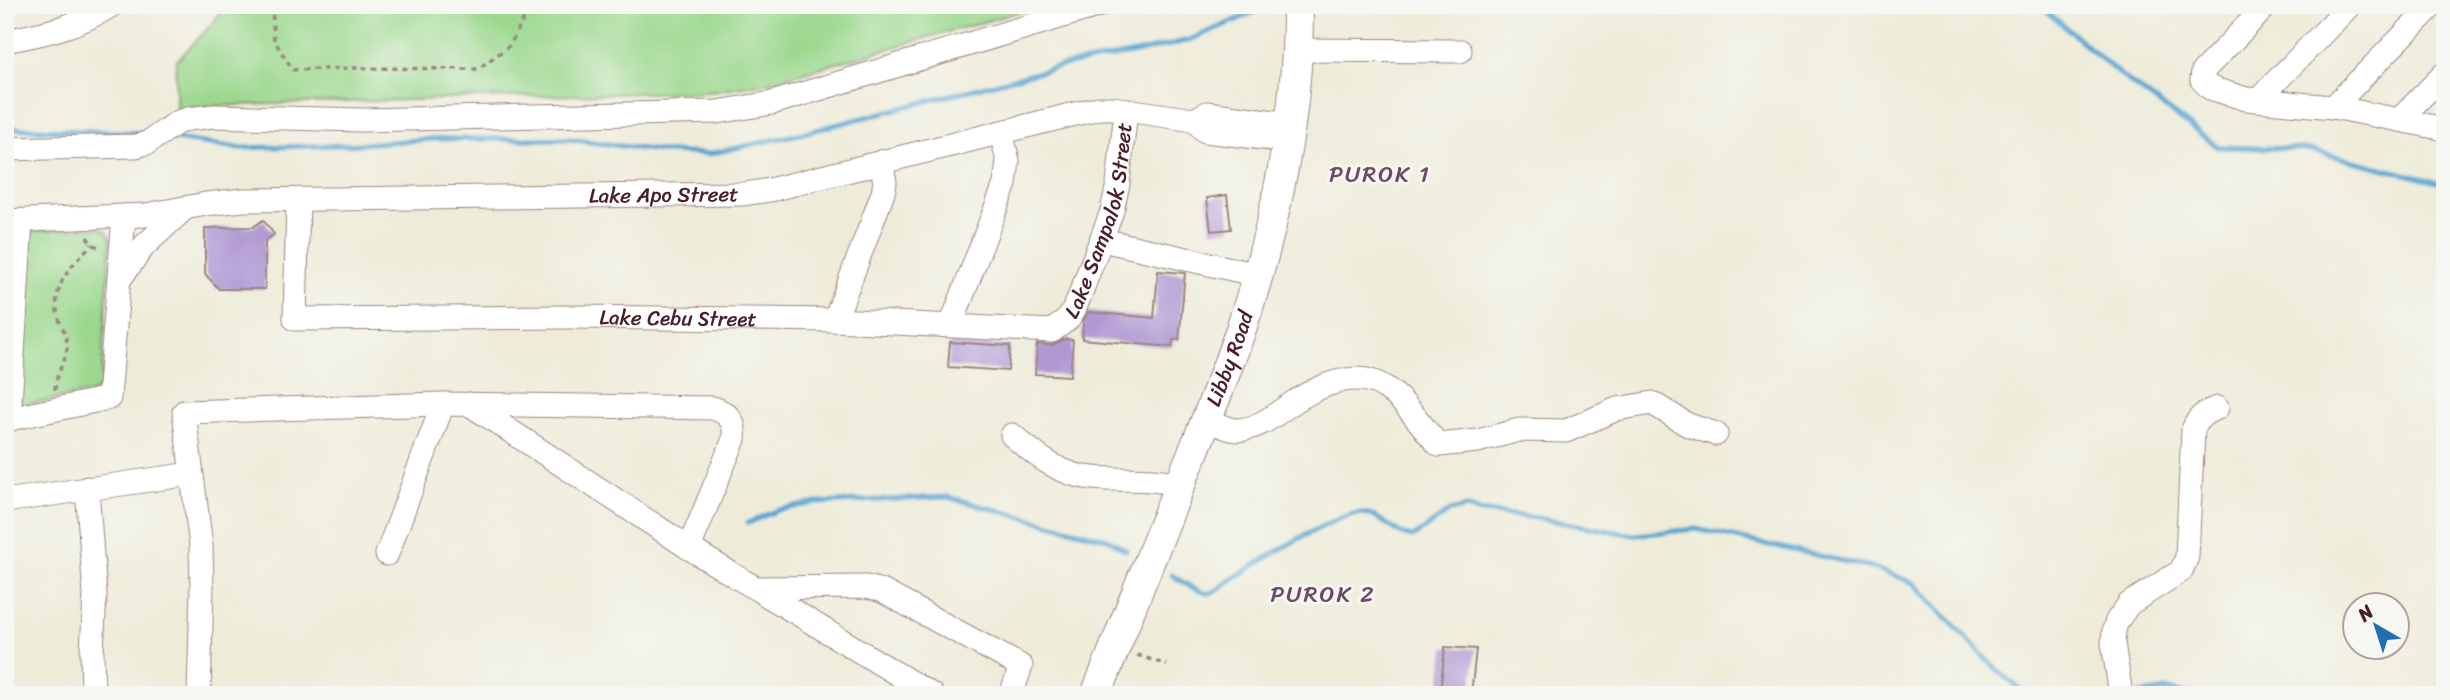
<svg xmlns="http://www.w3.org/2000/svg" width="2450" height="700" font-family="Sriracha,sans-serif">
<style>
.green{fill:#9bd88d;stroke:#727c5c;stroke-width:2}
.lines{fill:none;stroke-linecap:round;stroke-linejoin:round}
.stream{stroke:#57a4d0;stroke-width:5}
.building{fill:#b098d3}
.minor-casing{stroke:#9c8682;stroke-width:25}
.major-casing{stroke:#9c8682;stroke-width:32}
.path{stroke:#9c8682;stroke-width:3.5;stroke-dasharray:5 5;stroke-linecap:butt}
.minor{stroke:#fff;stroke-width:23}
.major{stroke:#fff;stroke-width:30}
.labels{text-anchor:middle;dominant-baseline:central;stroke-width:6;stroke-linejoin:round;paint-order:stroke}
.street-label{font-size:21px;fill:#4a1f2b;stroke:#f6f6f2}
.neighbourhood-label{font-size:23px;letter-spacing:2px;fill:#6e4966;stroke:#f6f6f2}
</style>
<rect width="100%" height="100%" fill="#f6f6f2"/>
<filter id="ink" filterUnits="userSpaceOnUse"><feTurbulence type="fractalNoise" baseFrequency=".0143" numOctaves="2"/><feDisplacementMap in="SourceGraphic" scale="14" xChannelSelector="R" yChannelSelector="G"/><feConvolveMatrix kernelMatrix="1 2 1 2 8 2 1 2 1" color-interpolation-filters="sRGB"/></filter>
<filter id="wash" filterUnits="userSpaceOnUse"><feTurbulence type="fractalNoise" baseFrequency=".00686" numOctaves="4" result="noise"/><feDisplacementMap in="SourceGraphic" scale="28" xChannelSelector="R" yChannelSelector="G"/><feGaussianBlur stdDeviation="1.57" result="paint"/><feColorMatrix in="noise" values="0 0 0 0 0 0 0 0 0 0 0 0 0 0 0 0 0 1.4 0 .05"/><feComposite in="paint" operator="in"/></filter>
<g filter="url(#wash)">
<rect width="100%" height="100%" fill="#eeecd9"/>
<g class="green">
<polygon points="224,5 1044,5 769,82 710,91 176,107 176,62 214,22"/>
<polygon points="99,227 108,232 111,239 101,385 95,392 23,405 20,401 29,235 33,231"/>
</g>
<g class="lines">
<g class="stream">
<polyline points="2040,5 2119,74 2218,147 2306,149 2445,184"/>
<polyline points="5,128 147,133"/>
<polyline points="168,138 238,148 345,145 432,139 569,139 667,152 709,154 808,132 1063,66 1136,53 1189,40 1267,7"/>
<polyline points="748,523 778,510 816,503 947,497 1108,539 1126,550"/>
<path d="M1172,575C1179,580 1202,595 1210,593C1219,591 1228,580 1237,576C1263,560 1333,515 1360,513C1379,512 1394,535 1413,537L1450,511L1467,507L1476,511L1537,518L1634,535L1696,529L1874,568L1914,583L1986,659L2007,679L2029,695"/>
<polyline points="2135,695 2167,690 2192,695"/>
<polyline points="2432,695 2445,686"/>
</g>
</g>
<g id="blocks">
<g class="building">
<polygon points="1227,195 1231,229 1211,231 1207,198"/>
<polygon points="263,220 274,234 265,241 265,289 219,289 205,274 205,228 253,227"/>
<polygon points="1158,271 1185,273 1179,340 1173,340 1172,347 1082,339 1083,321 1088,312 1154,318"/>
<polygon points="1065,339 1073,340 1070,376 1035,374 1037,344 1052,345"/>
<polygon points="950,342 1010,346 1008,371 948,367"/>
<polygon points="1445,647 1476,649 1471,695 1440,693"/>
</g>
</g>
</g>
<g filter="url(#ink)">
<use href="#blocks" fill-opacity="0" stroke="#9c8682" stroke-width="2"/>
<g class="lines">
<g class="minor-casing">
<g id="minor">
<polyline points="2267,5 2203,71 2202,80 2210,88 2246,99 2333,107 2445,129"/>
<path d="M5,41C43,34 79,26 112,5"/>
<polyline points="1297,50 1460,51"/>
<polyline points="2258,100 2350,5"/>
<polyline points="2333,107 2433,5"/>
<polyline points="2400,119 2445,73"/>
<polyline points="1194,120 1205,131 1288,141"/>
<polyline points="5,149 136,146 147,143 178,122 188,119 213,116 361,120 717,112 772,103 1100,5"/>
<path id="s1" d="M298,200L295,319L570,317L835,320L1052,331L1068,319L1075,308L1112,211L1118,184L1126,110"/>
<path id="s2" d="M5,221L146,215L206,204L243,200L744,194L770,190L1099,108H1113L1194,120L1207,113L1290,124"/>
<polyline points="1102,240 1258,275"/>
<polyline points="119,280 144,246 185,208"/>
<polyline points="835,320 883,193 885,182 881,162"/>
<polyline points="951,325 1005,184 1008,161 1001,132"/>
<polyline points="469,404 689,548 932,695"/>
<path d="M1207,419C1215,422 1227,430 1237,430C1260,429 1275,414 1294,402C1319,386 1356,369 1384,387C1407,401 1420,426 1439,445L1478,441L1519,430L1566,431L1617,409L1652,403L1688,425L1716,434"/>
<polyline points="5,420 109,398 124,216"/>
<polyline points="9,420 21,221"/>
<path d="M1012,435C1035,455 1061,476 1093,478C1123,481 1150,476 1180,485"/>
<polyline points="87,488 95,595 92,651 93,695"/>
<polyline points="5,501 191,474"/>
<polyline points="387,554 443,404"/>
<polyline points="757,588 867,587 882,591 1021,666 1011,695"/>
<path d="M199,695L202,587L201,546L184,412L443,404L713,408C729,413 736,422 734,439L689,548"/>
<path d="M2121,695L2113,643L2114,630L2117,621L2129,604L2181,571L2187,557L2193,430C2198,417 2204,413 2217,408"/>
</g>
</g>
<g class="major-casing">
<g id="major">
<path id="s3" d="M1096,695C1125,622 1154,550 1183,477C1203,428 1224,379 1241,329C1276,224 1299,116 1298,5"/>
</g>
</g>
<g class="path">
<polyline points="272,5 274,40 293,70 351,68 478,69 510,45 531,5"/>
<polyline points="87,237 92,244 102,249"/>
<path d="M55,390C55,375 65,363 67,348C68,336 61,326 58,316C51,285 72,265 92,244"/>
<polyline points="1137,655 1167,665"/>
</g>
<use href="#minor" class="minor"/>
<use href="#major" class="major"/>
</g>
</g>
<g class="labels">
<g class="street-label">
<text stroke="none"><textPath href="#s2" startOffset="660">Lake Apo Street</textPath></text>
<text stroke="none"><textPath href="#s1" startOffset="1001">Lake Sampalok Street</textPath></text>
<text stroke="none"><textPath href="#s1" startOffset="502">Lake Cebu Street</textPath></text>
<text stroke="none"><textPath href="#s3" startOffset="362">Libby Road</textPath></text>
</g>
<g class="neighbourhood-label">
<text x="1380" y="174">PUROK 1</text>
<text x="1323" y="594">PUROK 2</text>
</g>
</g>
<rect width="2450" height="700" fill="none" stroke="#f6f6f2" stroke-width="28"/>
<g transform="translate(2376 626) rotate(321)"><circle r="33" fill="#f6f6f2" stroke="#b1a0a2" stroke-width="2"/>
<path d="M0-5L12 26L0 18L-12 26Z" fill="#1f6fb2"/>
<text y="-10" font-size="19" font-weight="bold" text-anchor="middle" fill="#4a1f2b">N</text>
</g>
</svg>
